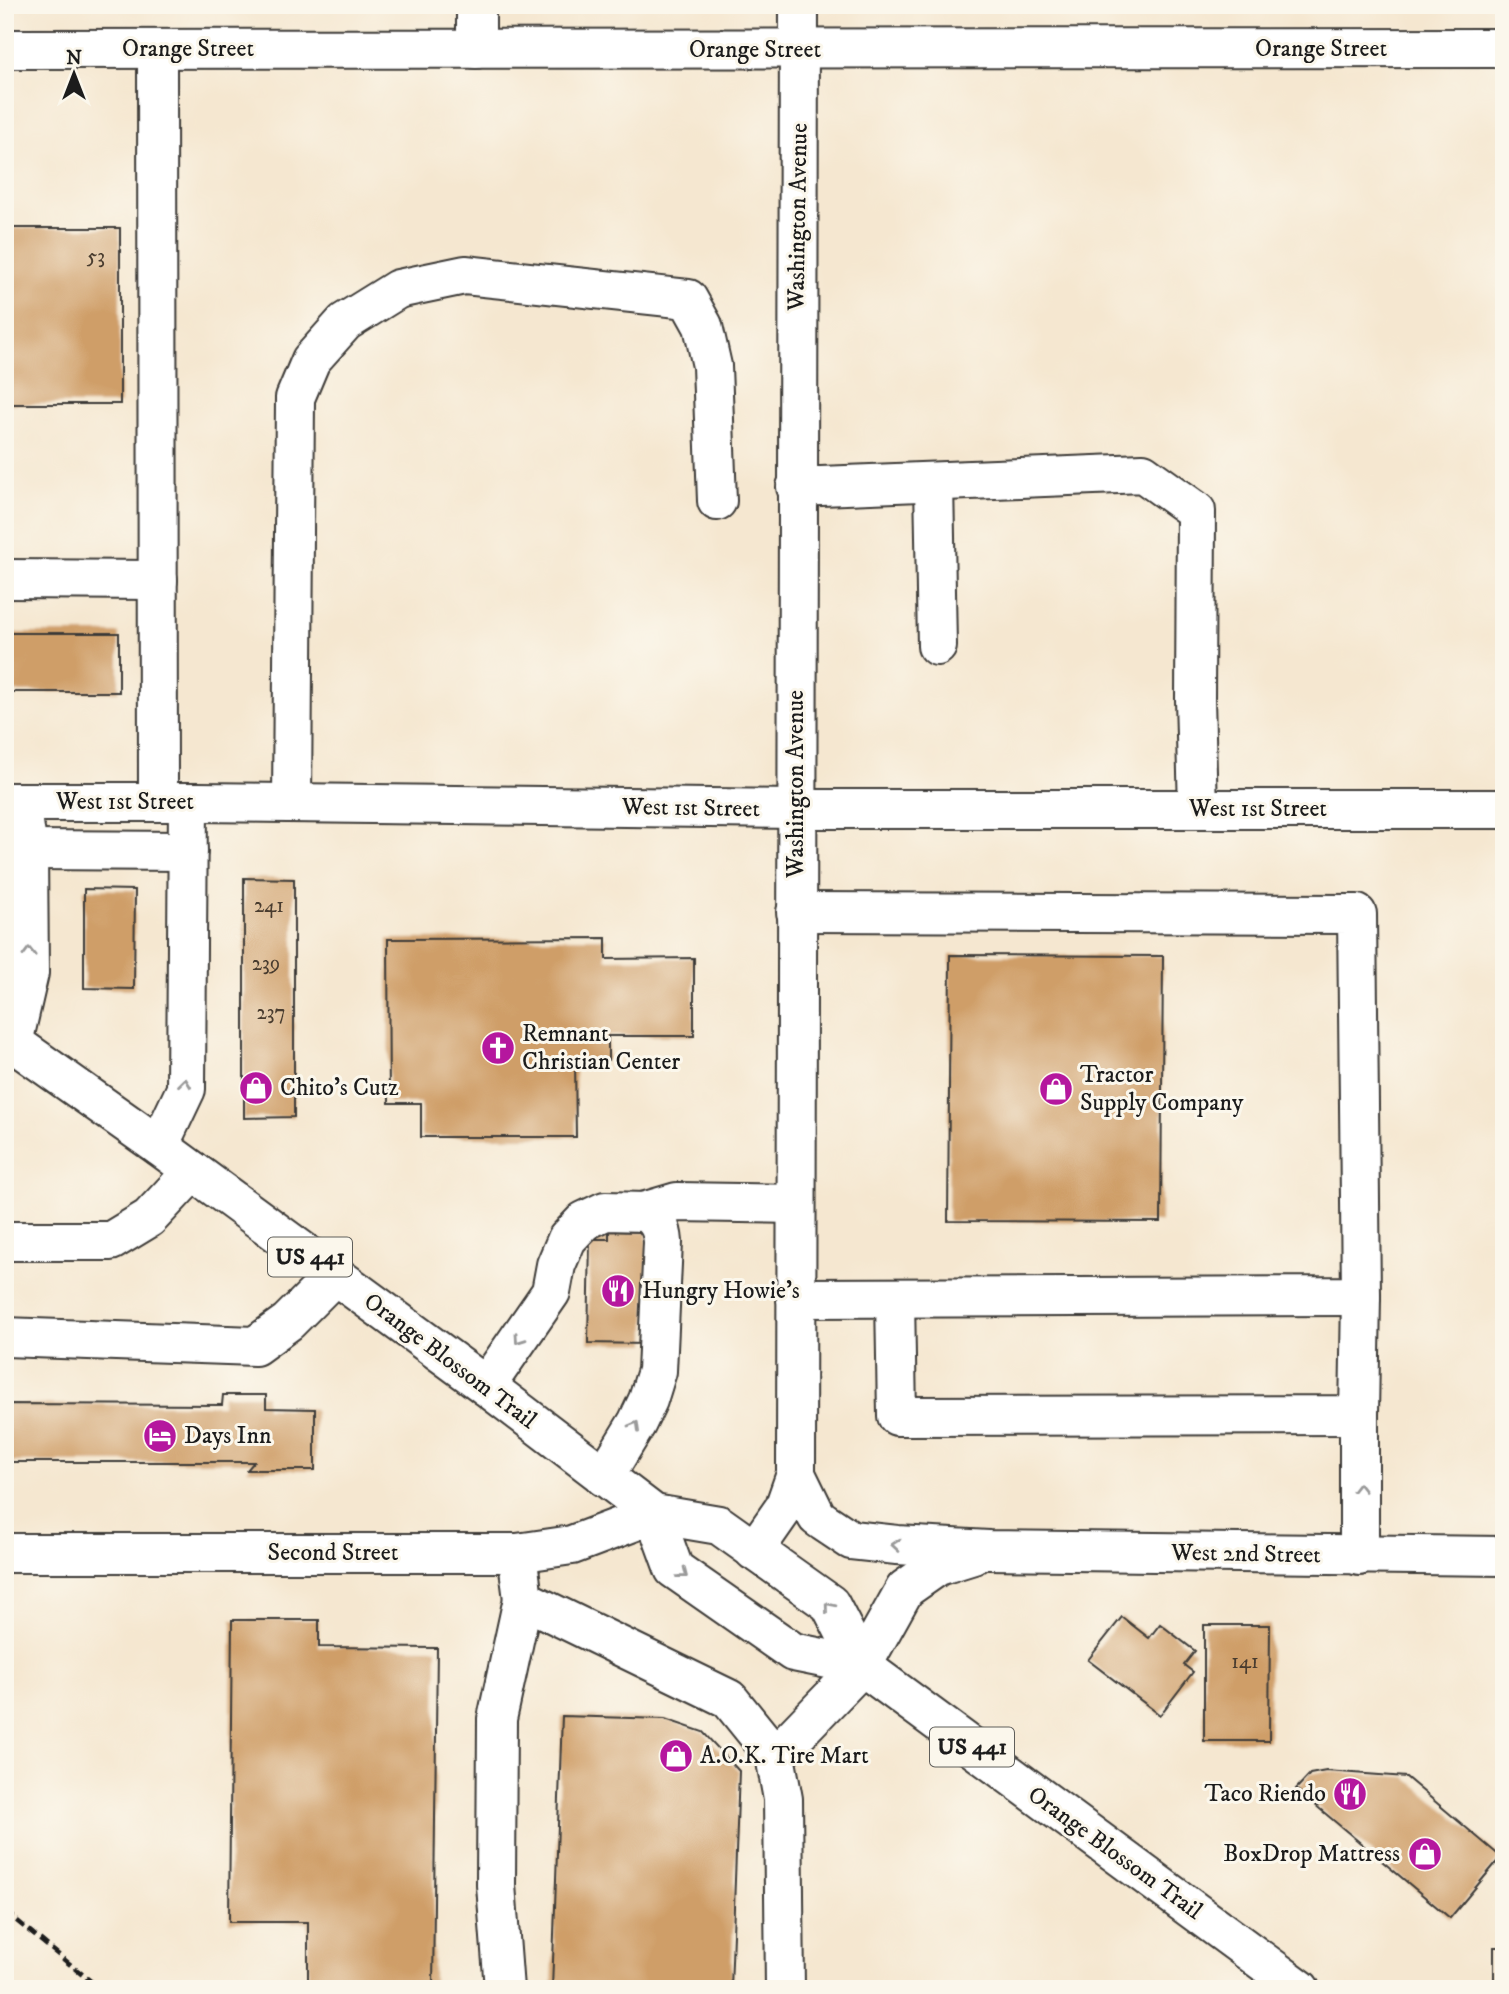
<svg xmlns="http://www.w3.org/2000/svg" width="1509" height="1994" font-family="'IM FELL DW Pica',serif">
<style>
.building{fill:#cf9e67}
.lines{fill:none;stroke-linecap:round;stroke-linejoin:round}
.minor-casing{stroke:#3d3a37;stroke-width:42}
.major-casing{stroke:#3d3a37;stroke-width:42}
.minor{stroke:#fff;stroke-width:38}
.major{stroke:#fff;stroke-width:38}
.rail{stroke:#1c1c1c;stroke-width:5;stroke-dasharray:10 5;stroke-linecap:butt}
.oneway{stroke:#999}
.labels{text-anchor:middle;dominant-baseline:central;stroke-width:6;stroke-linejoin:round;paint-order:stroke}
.number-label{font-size:21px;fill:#493c2f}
.shield{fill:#fbf7ec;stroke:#5f5e5a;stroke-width:2}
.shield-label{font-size:23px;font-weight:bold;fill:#1c1c1c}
.street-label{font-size:24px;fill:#1c1c1c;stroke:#fbf7ec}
.poi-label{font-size:24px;fill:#1c1c1c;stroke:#fbf7ec;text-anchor:start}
</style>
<rect width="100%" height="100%" fill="#fbf7ec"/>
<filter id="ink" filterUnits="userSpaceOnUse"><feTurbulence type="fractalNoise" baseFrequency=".0143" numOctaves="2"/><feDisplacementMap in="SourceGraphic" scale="14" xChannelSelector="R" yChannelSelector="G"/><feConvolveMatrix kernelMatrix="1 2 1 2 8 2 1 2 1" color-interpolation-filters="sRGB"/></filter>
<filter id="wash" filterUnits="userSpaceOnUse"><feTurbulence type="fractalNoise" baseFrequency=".00686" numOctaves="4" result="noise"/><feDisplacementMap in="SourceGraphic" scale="28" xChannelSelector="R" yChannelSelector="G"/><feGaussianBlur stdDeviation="1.57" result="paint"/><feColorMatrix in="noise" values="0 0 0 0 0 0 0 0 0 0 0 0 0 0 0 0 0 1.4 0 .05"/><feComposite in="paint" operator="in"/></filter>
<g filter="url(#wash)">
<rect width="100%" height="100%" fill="#f5e7d0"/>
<g id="blocks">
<g class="building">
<rect x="5" y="228" width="115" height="176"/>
<rect x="5" y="633" width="114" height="59"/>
<polygon points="244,878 294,879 294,1117 244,1118"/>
<polygon points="84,889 135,890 134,989 84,988"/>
<polygon points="606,938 606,959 694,958 694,1036 608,1036 608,1060 575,1060 576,1137 421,1137 421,1103 389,1103 388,939"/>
<polygon points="950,955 1163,956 1161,1222 948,1221"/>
<polygon points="609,1231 647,1232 646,1344 588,1343 590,1239 609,1239"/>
<polygon points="223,1395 266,1395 266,1408 315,1409 315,1470 247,1470 254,1462 5,1462 5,1404 222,1405"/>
<polygon points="1122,1617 1149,1638 1160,1624 1195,1651 1184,1665 1193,1672 1160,1715 1088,1660"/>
<polygon points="232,1620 319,1620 319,1647 437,1648 433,1989 308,1989 308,1922 229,1922"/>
<polygon points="1204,1625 1270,1625 1269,1741 1204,1741"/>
<polygon points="562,1716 665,1719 703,1732 739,1771 731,1989 552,1989"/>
<polygon points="1326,1771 1406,1777 1501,1857 1450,1918 1296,1789 1310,1774"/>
<rect x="1494" y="1947" width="10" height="42"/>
</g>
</g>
</g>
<g filter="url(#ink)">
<use href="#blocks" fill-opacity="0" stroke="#3d3a37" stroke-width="2"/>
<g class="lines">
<g class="minor-casing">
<g id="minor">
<polyline points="5,49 1504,48"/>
<polyline points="157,49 158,802"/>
<polyline points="476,49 476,5"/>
<polyline points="934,482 937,646"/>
<polyline points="796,487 1143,473 1196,511 1195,699 1198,809"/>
<polyline points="5,579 158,580"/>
<polyline points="5,802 198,802 796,809 1504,809"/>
<polyline points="292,803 295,398 311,360 345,322 398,289 465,275 688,299 703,326 712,366 717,501"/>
<polyline points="28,850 188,851"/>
<polyline points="796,912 1357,914 1361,1296 796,1298"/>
<polyline points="13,1043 29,973 28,850 21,802"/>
<polyline points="159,1146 186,1089 188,802"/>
<polyline points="643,1212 677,1202 796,1204"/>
<polyline points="5,1241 111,1241 149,1218 193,1171"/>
<polyline points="895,1298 897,1416 1359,1415 1361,1296"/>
<polyline points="5,1337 255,1346 288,1322 335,1275"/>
<path d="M486,1386L551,1292L556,1265L567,1239L584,1221L605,1211L647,1212C658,1221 662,1228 663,1242L657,1371L648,1400L637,1423L604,1477"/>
<polyline points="1359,1415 1359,1556"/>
<polyline points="796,1474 817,1517 824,1522 851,1540 897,1545 989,1550 1504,1556"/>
<polyline points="754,1551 784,1508 796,1474 799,5"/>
<polyline points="5,1553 517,1553 572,1545 654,1514"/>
<polyline points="517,1553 523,1599 729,1699 775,1756 783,1799 785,1989"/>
<polyline points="775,1756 862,1666 905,1589 938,1566 973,1555"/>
<polyline points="504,1989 496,1885 497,1719 523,1599"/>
</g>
</g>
<g class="major-casing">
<g id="major">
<polyline points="5,1037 159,1146 486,1386 654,1514 719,1525 830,1604 862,1666"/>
<polyline points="654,1514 674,1569 793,1652 862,1666 1300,1989"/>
</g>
</g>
<use href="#minor" class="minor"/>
<use href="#major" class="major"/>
<polyline class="rail" points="5,1911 100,1989"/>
</g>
<defs><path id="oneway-chevron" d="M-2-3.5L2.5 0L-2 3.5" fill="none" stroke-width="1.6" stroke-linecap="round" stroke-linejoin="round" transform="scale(1.75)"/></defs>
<g class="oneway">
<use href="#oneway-chevron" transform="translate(29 952) rotate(-91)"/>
<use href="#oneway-chevron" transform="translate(185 1083) rotate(-83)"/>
<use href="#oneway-chevron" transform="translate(519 1339) rotate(125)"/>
<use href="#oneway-chevron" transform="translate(635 1426) rotate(-60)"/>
<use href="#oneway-chevron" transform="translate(1359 1488) rotate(-90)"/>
<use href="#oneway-chevron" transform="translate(896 1545) rotate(-175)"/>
<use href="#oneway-chevron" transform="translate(683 1574) rotate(38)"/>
<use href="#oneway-chevron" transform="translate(829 1607) rotate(-130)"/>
</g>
</g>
<defs>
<g id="church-disc" transform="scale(1.75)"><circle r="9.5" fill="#b5179e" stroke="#fbf7ec"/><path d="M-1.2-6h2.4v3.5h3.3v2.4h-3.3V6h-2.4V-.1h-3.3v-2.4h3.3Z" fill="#fff"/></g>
<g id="shop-disc" transform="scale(1.75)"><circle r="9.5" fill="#b5179e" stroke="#fbf7ec"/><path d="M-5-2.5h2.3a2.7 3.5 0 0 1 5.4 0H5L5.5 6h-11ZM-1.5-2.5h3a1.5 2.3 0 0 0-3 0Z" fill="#fff"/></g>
<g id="restaurant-disc" transform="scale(1.75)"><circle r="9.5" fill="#b5179e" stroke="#fbf7ec"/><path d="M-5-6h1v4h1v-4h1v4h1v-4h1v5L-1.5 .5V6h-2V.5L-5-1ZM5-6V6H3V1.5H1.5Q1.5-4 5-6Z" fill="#fff"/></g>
<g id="hotel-disc" transform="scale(1.75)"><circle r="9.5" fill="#b5179e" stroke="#fbf7ec"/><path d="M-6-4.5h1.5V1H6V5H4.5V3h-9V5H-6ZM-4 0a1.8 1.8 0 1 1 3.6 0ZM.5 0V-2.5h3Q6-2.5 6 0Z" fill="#fff"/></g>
</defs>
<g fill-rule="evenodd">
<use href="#church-disc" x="498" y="1048"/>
<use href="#shop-disc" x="256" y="1088"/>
<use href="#shop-disc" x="1056" y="1089"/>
<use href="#restaurant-disc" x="618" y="1291"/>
<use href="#hotel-disc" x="160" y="1436"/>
<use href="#shop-disc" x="676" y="1756"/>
<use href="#restaurant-disc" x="1350" y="1794"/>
<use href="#shop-disc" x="1425" y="1854"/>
</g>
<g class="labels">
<g class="number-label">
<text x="96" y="257">53</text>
<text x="269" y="906">241</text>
<text x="266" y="964">239</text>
<text x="271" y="1013">237</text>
<text x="1245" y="1662">141</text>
</g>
<g class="shield">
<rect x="268" y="1237.5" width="84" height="39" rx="5"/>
<rect x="930" y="1727.5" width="84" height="39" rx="5"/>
</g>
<g class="shield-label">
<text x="310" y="1257">US 441</text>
<text x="972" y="1747">US 441</text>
</g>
<g class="street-label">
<text x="188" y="49">Orange Street</text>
<text x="1321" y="49">Orange Street</text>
<text x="755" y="50">Orange Street</text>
<text transform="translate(798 217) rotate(-89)">Washington Avenue</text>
<text transform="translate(796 784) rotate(-90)">Washington Avenue</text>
<text x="125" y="802">West 1st Street</text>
<text transform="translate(691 808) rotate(1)">West 1st Street</text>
<text x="1258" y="809">West 1st Street</text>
<text transform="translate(450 1361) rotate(37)">Orange Blossom Trail</text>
<text x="333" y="1553">Second Street</text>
<text transform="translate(1246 1554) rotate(1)">West 2nd Street</text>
<text transform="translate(1115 1853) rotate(36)">Orange Blossom Trail</text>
</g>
<g class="poi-label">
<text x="522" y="1034">Remnant<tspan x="522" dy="28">Christian Center</tspan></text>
<text x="1080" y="1075">Tractor<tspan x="1080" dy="28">Supply Company</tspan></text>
<text x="280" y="1088">Chito's Cutz</text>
<text x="642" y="1291">Hungry Howie's</text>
<text x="184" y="1436">Days Inn</text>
<text x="700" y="1756">A.O.K. Tire Mart</text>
<text x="1326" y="1794" text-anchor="end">Taco Riendo</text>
<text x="1400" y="1854" text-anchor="end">BoxDrop Mattress</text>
</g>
</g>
<rect width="1509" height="1994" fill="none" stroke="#fbf7ec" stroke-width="28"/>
<g transform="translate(74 74)" stroke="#fbf7ec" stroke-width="5" paint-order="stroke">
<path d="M0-5L12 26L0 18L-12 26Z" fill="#1c1c1c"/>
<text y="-10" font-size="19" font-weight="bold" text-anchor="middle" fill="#1c1c1c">N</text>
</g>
</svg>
